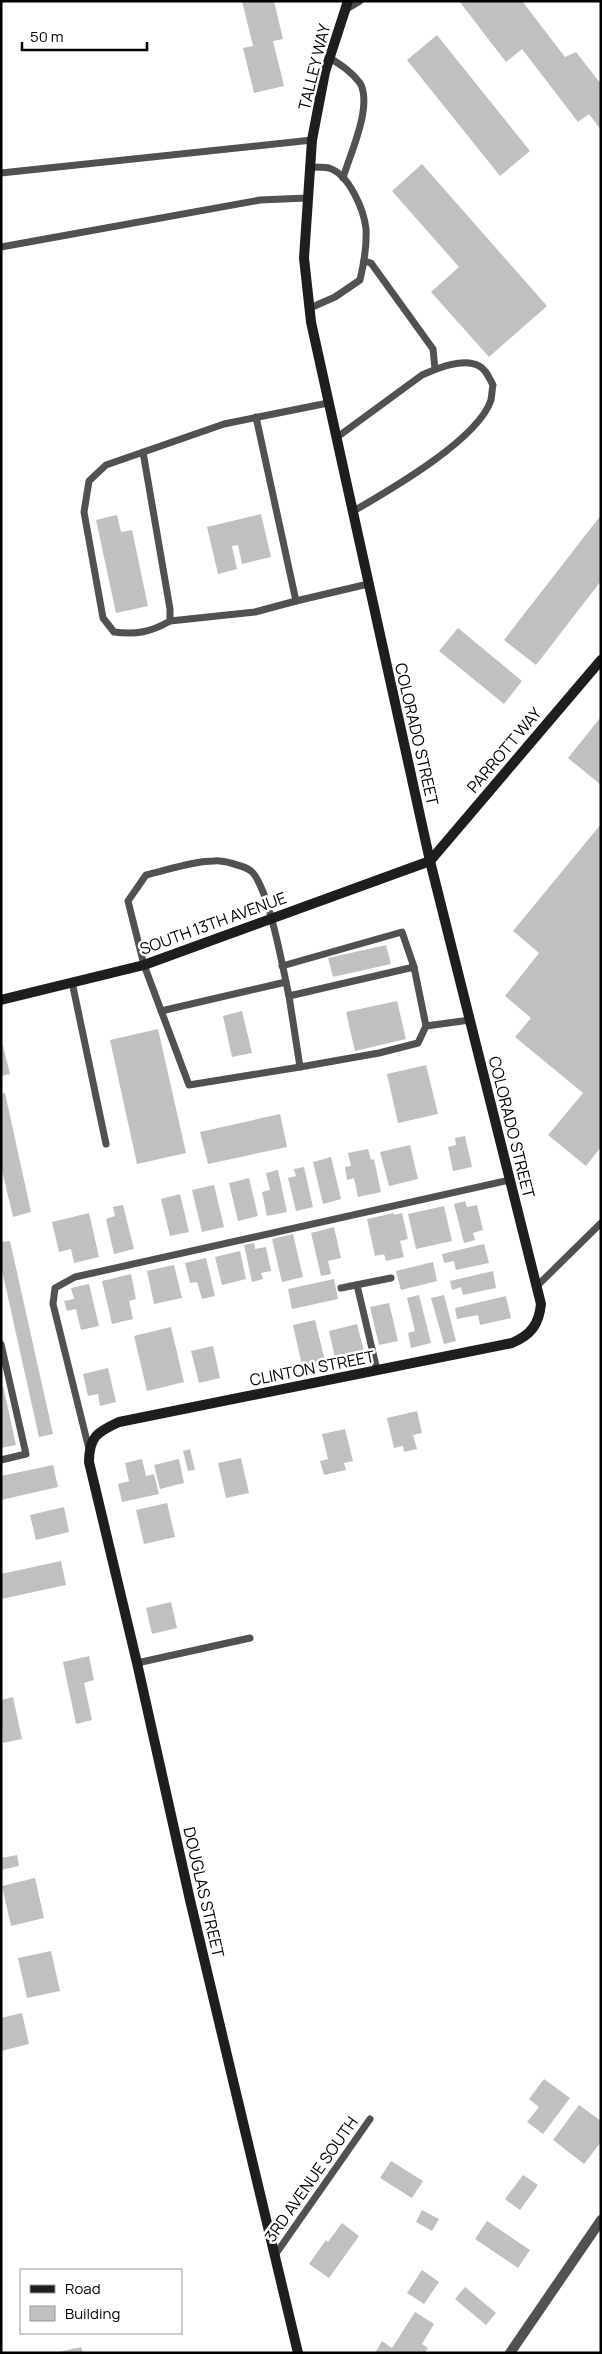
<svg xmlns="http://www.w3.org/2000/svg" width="602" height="2354" font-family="Manrope,sans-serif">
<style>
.building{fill:#c0c0c0}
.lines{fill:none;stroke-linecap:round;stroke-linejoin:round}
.lane{stroke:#515151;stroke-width:7}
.street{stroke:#515151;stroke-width:10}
.secondary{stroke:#1e1e1e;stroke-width:10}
.labels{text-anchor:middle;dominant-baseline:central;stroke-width:5;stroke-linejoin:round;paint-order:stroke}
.street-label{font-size:16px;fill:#000;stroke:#fff}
</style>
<rect width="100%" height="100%" fill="#fff"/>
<g class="building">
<polygon points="242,1 274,1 283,39 273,41 284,86 254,93 243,48 253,46"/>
<polygon points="459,1 522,1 565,57 576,52 601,84 601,130 589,114 578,122 522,49 506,62"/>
<polygon points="437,35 530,151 500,176 407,60"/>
<polygon points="422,164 547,306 489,357 431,292 459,267 392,191"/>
<polygon points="261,514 271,557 242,564 238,545 232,546 237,569 218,574 207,527"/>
<polygon points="117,515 121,532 132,530 148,606 116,613 96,520"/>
<polygon points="601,515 601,581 536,665 504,640"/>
<polygon points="458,628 522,681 504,704 439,651"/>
<polygon points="601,717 601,785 568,758"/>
<polygon points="601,824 601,1147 586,1166 548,1135 583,1093 515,1037 531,1018 505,996 539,953 513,931"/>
<polygon points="386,945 391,964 333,977 328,958"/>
<polygon points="397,1001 406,1039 355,1051 346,1012"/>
<polygon points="242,1011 252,1053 232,1057 223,1016"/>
<polygon points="158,1029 186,1153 137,1164 110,1040"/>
<polygon points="3,1046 10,1074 1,1076 1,1047"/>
<polygon points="426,1065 438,1114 398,1123 387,1074"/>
<polygon points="5,1093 31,1212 13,1217 1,1166 1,1094"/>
<polygon points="280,1114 287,1147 208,1164 200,1132"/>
<polygon points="465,1136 472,1167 453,1171 448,1147 456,1145 455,1138"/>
<polygon points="410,1145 418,1179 389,1186 380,1152"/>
<polygon points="368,1149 371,1160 374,1159 381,1192 358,1197 354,1178 347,1180 345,1167 351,1166 348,1153"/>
<polygon points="331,1157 341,1199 323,1204 313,1162"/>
<polygon points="304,1167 313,1207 296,1211 288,1178 296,1176 294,1169"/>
<polygon points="278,1170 287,1212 267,1216 262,1192 270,1190 266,1173"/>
<polygon points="249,1178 258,1216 238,1221 229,1183"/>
<polygon points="214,1185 224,1227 202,1232 192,1190"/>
<polygon points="180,1194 189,1232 170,1236 161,1199"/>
<polygon points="465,1201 467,1207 477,1205 483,1230 473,1233 475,1240 464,1243 454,1204"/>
<polygon points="123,1205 134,1249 114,1254 106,1219 115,1216 113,1207"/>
<polygon points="444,1206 452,1241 416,1249 408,1214"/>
<polygon points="89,1213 99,1257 74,1263 71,1249 59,1252 52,1222"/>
<polygon points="394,1213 394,1215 402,1213 408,1239 400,1241 404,1257 386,1261 384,1254 375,1256 367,1219"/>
<polygon points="334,1227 341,1258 328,1261 331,1274 321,1276 311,1233"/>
<polygon points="293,1234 303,1277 282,1282 272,1239"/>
<polygon points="10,1241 53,1434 39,1437 1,1266 1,1242"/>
<polygon points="254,1243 255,1249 266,1247 271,1271 261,1273 263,1279 252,1282 244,1245"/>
<polygon points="484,1244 489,1263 456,1270 454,1261 444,1263 442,1254"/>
<polygon points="240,1251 246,1279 222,1285 215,1257"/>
<polygon points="206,1258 215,1296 202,1299 197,1282 190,1283 185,1263"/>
<polygon points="433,1262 437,1281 401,1290 396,1271"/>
<polygon points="174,1265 182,1298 154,1304 147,1271"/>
<polygon points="493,1271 496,1288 463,1295 461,1287 452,1290 450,1281"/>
<polygon points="131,1274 136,1299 129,1301 133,1319 112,1324 102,1281"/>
<polygon points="334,1279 338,1299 292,1309 288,1289"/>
<polygon points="89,1284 99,1326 81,1330 76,1309 67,1311 64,1301 74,1299 71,1288"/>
<polygon points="419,1295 431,1343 411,1348 408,1333 415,1331 407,1298"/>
<polygon points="444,1295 456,1341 444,1344 431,1298"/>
<polygon points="506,1296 511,1318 480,1325 478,1315 457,1319 455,1308"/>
<polygon points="389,1303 398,1341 379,1345 370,1307"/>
<polygon points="315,1320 326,1365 303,1370 293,1325"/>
<polygon points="357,1324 365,1355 336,1362 329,1331"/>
<polygon points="171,1327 184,1382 147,1391 134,1336"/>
<polygon points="213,1346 220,1378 199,1383 191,1351"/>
<polygon points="108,1368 116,1402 100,1406 98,1394 88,1396 83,1374"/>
<polygon points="3,1386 16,1445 1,1448 1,1387"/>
<polygon points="417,1411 422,1433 413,1435 417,1449 404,1452 403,1446 394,1448 387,1418"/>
<polygon points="345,1429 353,1461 344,1463 346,1470 324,1475 320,1461 328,1459 322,1434"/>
<polygon points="190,1449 195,1470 188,1471 183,1451"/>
<polygon points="241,1458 249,1493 226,1498 218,1463"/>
<polygon points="142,1459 146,1476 154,1474 159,1494 122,1502 118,1484 129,1481 125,1463"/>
<polygon points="179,1459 184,1483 160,1489 154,1465"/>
<polygon points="53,1465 58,1487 1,1500 1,1476"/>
<polygon points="167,1503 175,1537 144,1544 136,1510"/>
<polygon points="64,1507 69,1532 36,1540 30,1515"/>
<polygon points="61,1561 66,1585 1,1599 1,1574"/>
<polygon points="171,1602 177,1628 152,1634 146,1608"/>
<polygon points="89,1656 94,1680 84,1683 92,1720 76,1724 63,1662"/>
<polygon points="13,1697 22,1739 3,1743 1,1700"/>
<polygon points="17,1855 19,1866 1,1870 1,1858"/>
<polygon points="35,1878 44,1918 11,1926 2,1886"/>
<polygon points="51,1951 60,1991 27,1998 18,1958"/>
<polygon points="22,2013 29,2044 1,2051 1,2018"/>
<polygon points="544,2079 570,2098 543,2134 527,2122 539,2107 529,2099"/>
<polygon points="579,2105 601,2121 601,2142 584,2164 553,2140"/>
<polygon points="391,2161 423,2181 412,2198 380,2178"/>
<polygon points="523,2175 538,2185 520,2210 505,2199"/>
<polygon points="422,2210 439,2219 432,2231 416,2222"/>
<polygon points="487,2221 530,2250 518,2268 475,2239"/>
<polygon points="342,2223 359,2236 329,2278 309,2264 326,2240 328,2242"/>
<polygon points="422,2270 439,2282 424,2304 407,2293"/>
<polygon points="465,2287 496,2313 486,2325 455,2299"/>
<polygon points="415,2312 434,2324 422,2344 428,2348 425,2353 375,2353 382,2341 392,2348"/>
<polygon points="81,2347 83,2353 59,2353 59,2352"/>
</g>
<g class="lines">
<g class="lane">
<polyline points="345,10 360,1"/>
<path d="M330,58C341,65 352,72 360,83C373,106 350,154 343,178"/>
<path d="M309,167C316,167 323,167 329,168C349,174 364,210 366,229C367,246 364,263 360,280L335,297L310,308"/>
<polyline points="1,173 312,140"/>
<polyline points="1,247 260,200 307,198"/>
<polyline points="364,261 371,263 433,349 435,369"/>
<polyline points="256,417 296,601 368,584"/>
<path d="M336,438L422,375C436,369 463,357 479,366C486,369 489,378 493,385C492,389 492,395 491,400C478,440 388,491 352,512"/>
<path d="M143,452L170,609V621C151,632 136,635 114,632L103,618L84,512L89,481L106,465L224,424L328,403"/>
<polyline points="170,621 255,612 296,601"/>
<polyline points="282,966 402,932 414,967"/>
<polyline points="72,982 106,1144"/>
<polyline points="289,996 300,1067 379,1053 418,1043 426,1026"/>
<polyline points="161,1011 286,982"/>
<path d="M300,1067L189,1085L144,965L128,901L146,875C168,870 192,861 214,861C222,860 245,866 251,871C269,887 283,970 289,996L414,967L426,1026L470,1020"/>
<polyline points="357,1285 377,1370"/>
<polyline points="537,1286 601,1223"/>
<polyline points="341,1288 391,1278"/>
<polyline points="1,1344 26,1454 1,1460"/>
<polyline points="89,1449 53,1304 55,1288 75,1277 510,1180"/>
<polyline points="137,1663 250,1638"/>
<polyline points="275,2255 370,2119"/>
</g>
<polyline class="street" points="510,2353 601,2220"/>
<g class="secondary">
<polyline points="1,1000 144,965 430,861 601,660"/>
<path d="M298,2353L190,1900L137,1663L89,1462C89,1437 97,1432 119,1422L512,1343C531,1335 539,1324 541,1304L430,861L311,322L304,258L312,140L325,72L348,1"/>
</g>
</g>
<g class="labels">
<g class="street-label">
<text transform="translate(314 67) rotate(-76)">TALLEY WAY</text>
<text transform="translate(417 734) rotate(77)">COLORADO STREET</text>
<text transform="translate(504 750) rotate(-50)">PARROTT WAY</text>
<text transform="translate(213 923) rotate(-20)">SOUTH 13TH AVENUE</text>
<text transform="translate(512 1127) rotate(76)">COLORADO STREET</text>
<text transform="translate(312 1368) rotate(-11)">CLINTON STREET</text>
<text transform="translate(204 1892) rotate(77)">DOUGLAS STREET</text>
<text transform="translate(311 2179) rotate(-55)">3RD AVENUE SOUTH</text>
</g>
</g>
<rect width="602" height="2354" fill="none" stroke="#000000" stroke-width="5"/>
<rect x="20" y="2269" width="162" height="65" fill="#ffffff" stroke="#999999"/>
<rect x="30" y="2285" width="25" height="8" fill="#1e1e1e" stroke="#999999"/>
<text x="65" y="2294" font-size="15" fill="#000000">Road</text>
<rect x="30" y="2306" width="25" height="15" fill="#c0c0c0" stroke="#999999"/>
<text x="65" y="2319" font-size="15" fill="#000000">Building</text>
<path d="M22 42v8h125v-8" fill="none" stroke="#000000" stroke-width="2.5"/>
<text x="30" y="42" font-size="15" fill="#000000" stroke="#ffffff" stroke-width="4" paint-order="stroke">50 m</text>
</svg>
